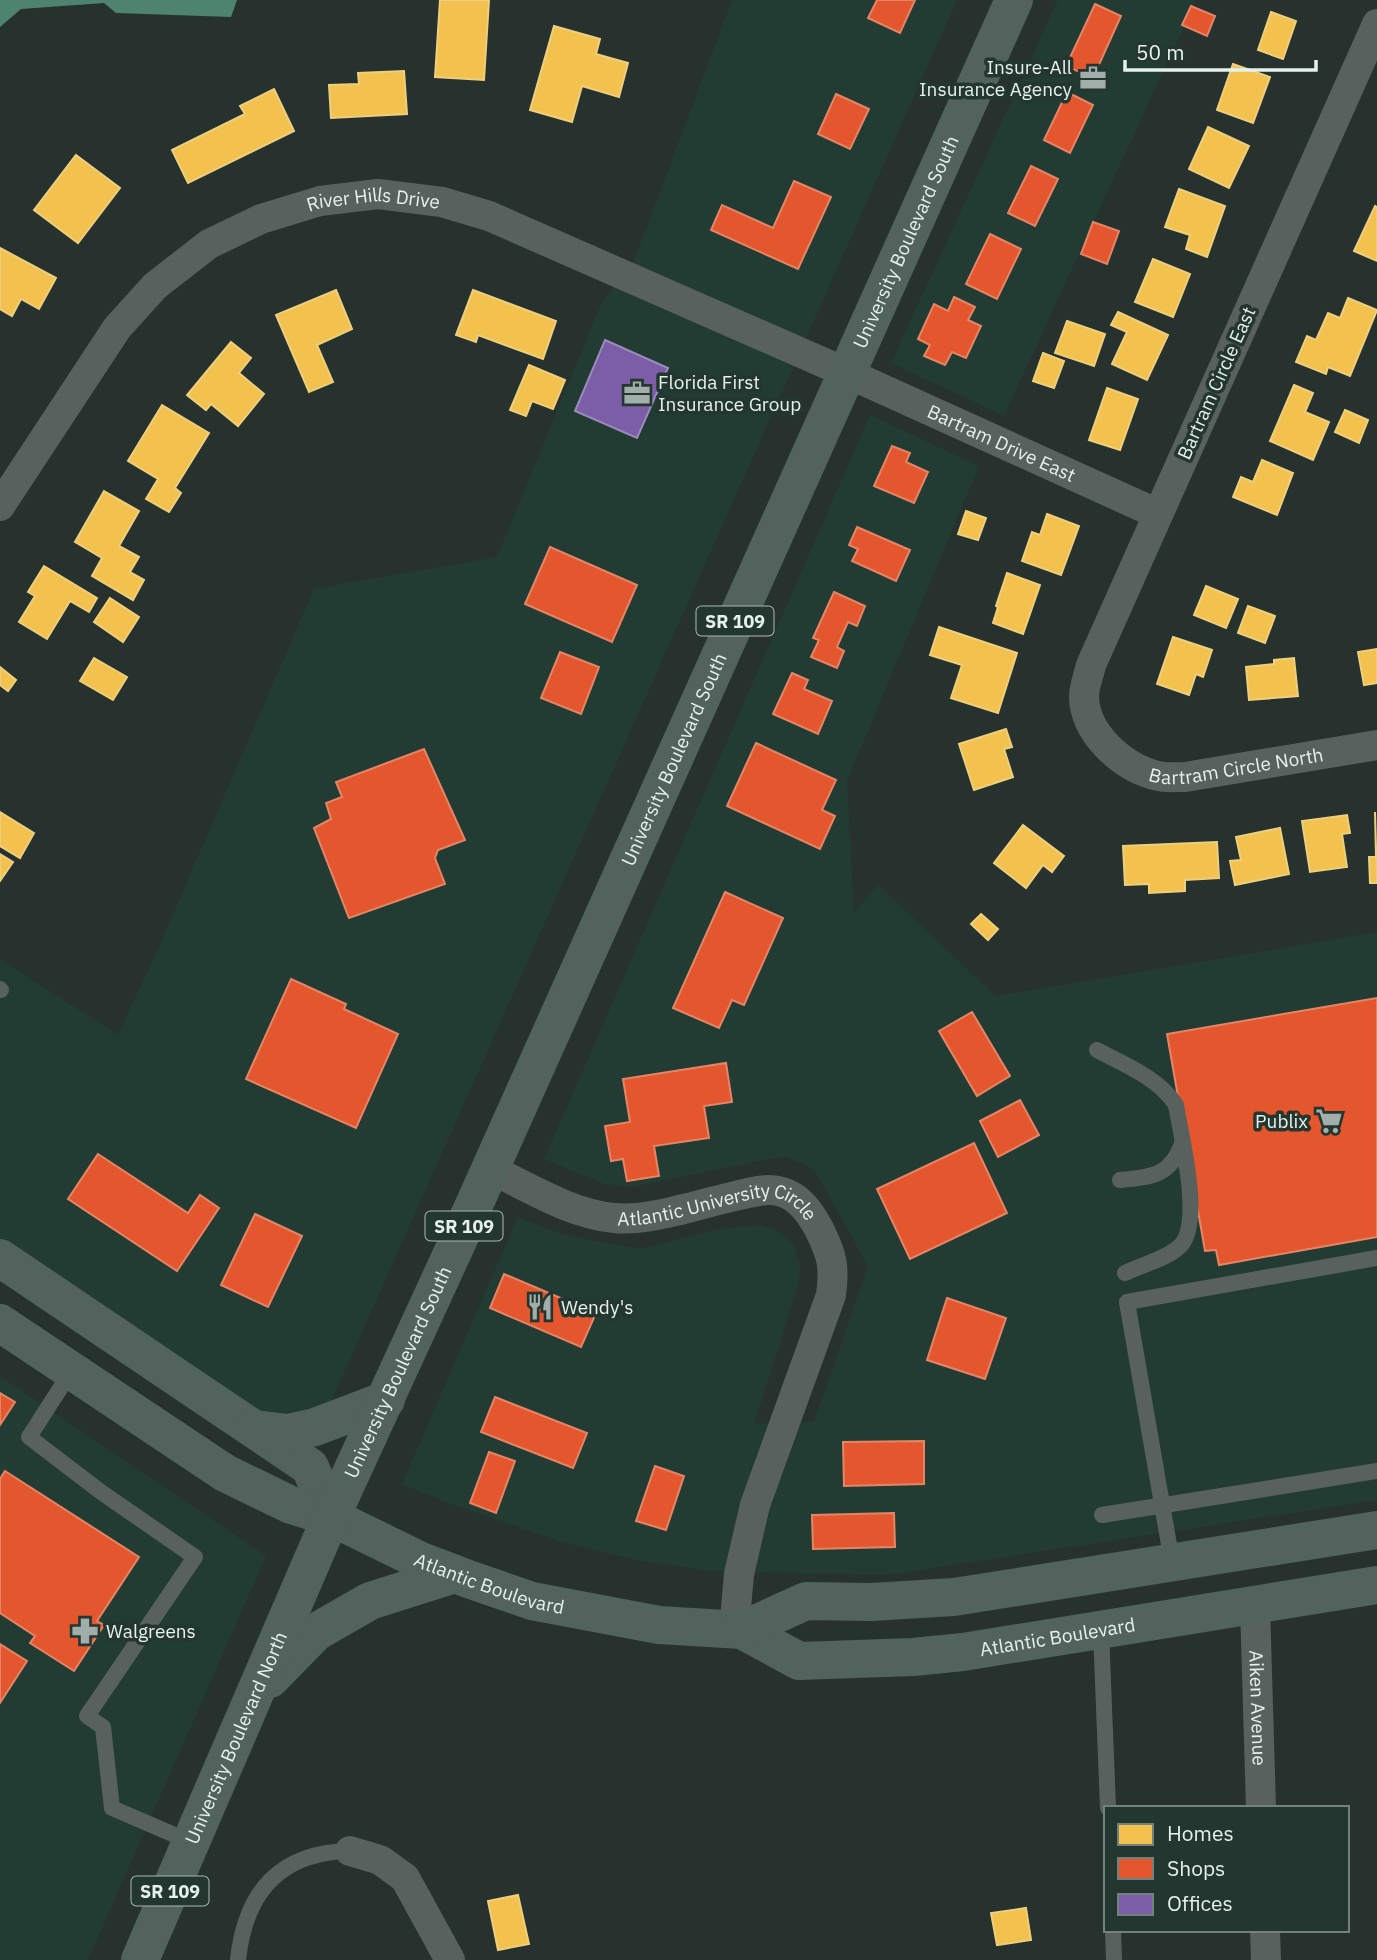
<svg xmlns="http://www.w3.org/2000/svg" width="1377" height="1960" font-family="'IBM Plex Sans',sans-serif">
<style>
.built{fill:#233c33}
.water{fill:#4e8370}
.homes{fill:#f2c14e;stroke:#eecf7d;stroke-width:2}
.shops{fill:#e4572e;stroke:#e48567;stroke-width:2}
.offices{fill:#7b5ea7;stroke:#9b8abc;stroke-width:2}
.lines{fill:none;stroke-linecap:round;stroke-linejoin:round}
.lane{stroke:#59615e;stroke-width:16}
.street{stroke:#59615e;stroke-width:30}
.primary{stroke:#52625d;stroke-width:38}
.labels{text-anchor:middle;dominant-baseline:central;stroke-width:7;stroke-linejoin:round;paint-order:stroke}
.shield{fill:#23362f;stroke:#abb9b3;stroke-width:2}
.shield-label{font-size:18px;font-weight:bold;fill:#e5f1ec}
.poi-label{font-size:19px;fill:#e5f1ec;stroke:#23362f;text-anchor:start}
.street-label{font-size:19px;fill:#e5f1ec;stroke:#23362f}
</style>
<rect width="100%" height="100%" fill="#27322e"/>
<g class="built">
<polygon points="732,0 957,0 313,1442 235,1399 0,1251 0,959 118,1035 157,951 314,589 497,557 601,304 635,258"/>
<polygon points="1058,0 1196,0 1004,416 891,363"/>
<polygon points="870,415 979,466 847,781 854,913 878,885 996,996 1377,932 1377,1500 887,1575 711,1571 636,1560 562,1542 446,1502 402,1484 518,1217 563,1235 641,1249 719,1229 762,1225 779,1232 794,1245 800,1263 799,1283 754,1424 814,1422 868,1266 814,1169 784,1156 631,1187 604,1184 544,1159"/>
<polygon points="0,1376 266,1556 88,1960 0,1960"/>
</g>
<polygon class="water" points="0,0 237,0 231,17 116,13 104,3 21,9 0,27"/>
<g class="homes">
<polygon points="440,0 489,0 484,80 435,77"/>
<polygon points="1271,12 1296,21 1283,59 1258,50"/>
<polygon points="554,26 600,39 596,54 628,63 619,97 582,86 572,122 530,110"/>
<polygon points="1233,64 1270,77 1253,123 1217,110"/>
<polygon points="404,71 407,114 331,118 329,85 359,84 358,73"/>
<polygon points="274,89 294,131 188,183 172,150 245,114 240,106"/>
<polygon points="1208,127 1249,146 1229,188 1189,169"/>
<polygon points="76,155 120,188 78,243 34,210"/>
<polygon points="1179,189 1225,206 1207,257 1186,249 1190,235 1165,227"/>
<polygon points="1375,206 1377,207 1377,261 1354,251"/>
<polygon points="0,248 56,278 39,309 21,299 12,316 0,309"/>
<polygon points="1153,259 1190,274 1173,317 1135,302"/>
<polygon points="336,290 352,329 317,345 333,382 309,392 276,315"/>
<polygon points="473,290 556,321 543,359 478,335 476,342 456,335"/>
<polygon points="1348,298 1377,310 1350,376 1328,367 1326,374 1296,362 1307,336 1316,340 1328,313 1340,318"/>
<polygon points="1118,312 1168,335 1147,380 1112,364 1127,332 1111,325"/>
<polygon points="1067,321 1105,334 1094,366 1055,353"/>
<polygon points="231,342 251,358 239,373 264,394 238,426 211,404 206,410 187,395"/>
<polygon points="1043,353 1064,361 1054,388 1033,381"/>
<polygon points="529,365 565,380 553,409 532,401 526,416 510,410"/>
<polygon points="1294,385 1313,393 1305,412 1329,422 1313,460 1270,441"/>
<polygon points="1107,388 1138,399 1120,450 1089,440"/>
<polygon points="162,405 209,433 175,488 181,493 169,512 146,499 158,479 128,461"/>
<polygon points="1345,410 1368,420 1359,443 1335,432"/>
<polygon points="1262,460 1293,473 1277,515 1233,497 1241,477 1253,482"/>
<polygon points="104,491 139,511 119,546 139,557 130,572 144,580 133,600 92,576 102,558 75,542"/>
<polygon points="966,511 986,518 978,540 958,534"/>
<polygon points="1047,514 1079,526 1061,575 1022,561 1032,532 1040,535"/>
<polygon points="44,566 97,598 89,612 70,601 47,639 19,622 35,596 28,592"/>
<polygon points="1007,573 1040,585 1023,634 993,623 998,607 996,606"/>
<polygon points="1206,586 1238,599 1226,628 1194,615"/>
<polygon points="110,598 139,617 123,642 94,622"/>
<polygon points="1248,606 1275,616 1265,643 1238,633"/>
<polygon points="939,627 1017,653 998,713 951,698 962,665 930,655"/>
<polygon points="1173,637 1212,650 1203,677 1196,674 1189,695 1157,684"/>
<polygon points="1377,649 1377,683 1364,685 1358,652"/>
<polygon points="94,658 127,677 113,700 80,681"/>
<polygon points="1294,658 1298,696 1249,700 1246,667 1274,664 1274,660"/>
<polygon points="0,667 16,680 8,691 0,685"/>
<polygon points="1006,729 1012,747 1004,749 1013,777 974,790 959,744"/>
<polygon points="0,812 34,833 20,858 0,846"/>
<polygon points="1375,812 1377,883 1370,883 1369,857 1376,857"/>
<polygon points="1347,815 1350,833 1342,834 1347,867 1310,872 1302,821"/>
<polygon points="1023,825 1064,856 1052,872 1043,865 1026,888 994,863"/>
<polygon points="1280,828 1289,874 1235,885 1230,861 1241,860 1236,837"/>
<polygon points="1217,842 1219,878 1185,880 1185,891 1149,893 1149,884 1125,885 1123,846"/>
<polygon points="0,854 13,862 0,881"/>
<polygon points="981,914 998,929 988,940 971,924"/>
<polygon points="518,1895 529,1944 498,1950 488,1901"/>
<polygon points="1026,1908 1031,1940 997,1945 991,1913"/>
</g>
<g class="shops">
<polygon points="877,0 915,0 900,33 868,18"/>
<polygon points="1095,4 1121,16 1093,78 1066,66"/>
<polygon points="1191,6 1215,16 1207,36 1182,25"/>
<polygon points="1067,92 1093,105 1070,153 1044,140"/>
<polygon points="836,94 869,109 850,149 818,134"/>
<polygon points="1031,166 1058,179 1035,226 1008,213"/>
<polygon points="794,181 831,197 798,269 711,230 722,205 773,228"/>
<polygon points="1093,222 1119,231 1107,264 1081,254"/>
<polygon points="990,234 1021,249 997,299 966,284"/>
<polygon points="954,297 975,307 968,320 981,326 966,358 952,352 945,365 924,356 930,345 918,339 934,304 948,311"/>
<polygon points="892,446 910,453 906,462 928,472 914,503 874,486"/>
<polygon points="857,527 910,550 896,581 852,561 858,549 849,545"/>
<polygon points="550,547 637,585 612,642 525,604"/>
<polygon points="834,592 865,606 857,626 848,622 837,647 844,651 837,668 811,657 819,640 813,638"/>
<polygon points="560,652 599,667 581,714 541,698"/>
<polygon points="792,673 808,680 804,689 832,701 818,734 773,714"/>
<polygon points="756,743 836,780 822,810 835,816 820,849 727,806"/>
<polygon points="424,749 465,840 438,850 435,858 445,884 349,918 314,828 331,819 326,803 342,797 336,782"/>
<polygon points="725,892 783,918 744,1005 732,1000 719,1028 673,1008"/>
<polygon points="291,979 346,1004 344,1009 398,1034 356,1128 246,1079"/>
<polygon points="1377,998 1377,1237 1219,1265 1216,1250 1205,1251 1167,1034"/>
<polygon points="972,1012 1010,1076 977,1096 939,1031"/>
<polygon points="726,1063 732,1102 704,1106 709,1138 654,1146 659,1176 627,1181 623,1159 611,1161 605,1126 630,1122 623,1079"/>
<polygon points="1020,1100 1039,1135 998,1157 980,1121"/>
<polygon points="974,1143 1007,1213 910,1259 877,1189"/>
<polygon points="98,1154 188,1213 200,1195 219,1208 177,1271 68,1199"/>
<polygon points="255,1214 302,1236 268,1307 221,1285"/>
<polygon points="504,1274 596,1313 581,1347 490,1308"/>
<polygon points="947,1298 1006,1318 985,1379 927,1360"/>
<polygon points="0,1393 15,1402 0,1425"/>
<polygon points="495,1397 587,1433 573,1468 481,1432"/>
<polygon points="924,1441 924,1484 844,1486 843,1442"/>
<polygon points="489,1452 515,1461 496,1513 470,1503"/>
<polygon points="655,1466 684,1476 666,1530 636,1521"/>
<polygon points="5,1471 139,1557 97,1621 104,1625 74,1671 30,1643 35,1636 0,1613 0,1479"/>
<polygon points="894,1513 895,1547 813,1549 812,1515"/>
<polygon points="0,1644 27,1661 0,1703"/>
</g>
<polygon class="offices" points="605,340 668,368 637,438 575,411"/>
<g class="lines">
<g class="lane">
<polyline points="0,989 1,990"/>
<path d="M1097,1050C1125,1065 1159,1078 1176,1105C1181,1136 1204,1226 1179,1247C1166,1259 1142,1265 1125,1273"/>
<path d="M1120,1180C1152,1177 1170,1176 1182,1144"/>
<polyline points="72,1370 29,1437 101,1492 195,1557 87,1716 103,1727 112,1808 191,1842"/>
<polyline points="1102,1515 1377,1471"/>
<polyline points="1172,1562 1127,1302 1377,1258"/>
<polyline points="1101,1631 1108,1808"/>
<polyline points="1113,1930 1114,1960"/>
<path d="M238,1960C245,1892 280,1852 350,1851"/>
</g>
<g class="street">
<path id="s1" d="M1377,24L1091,665C1089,675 1084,686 1084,697C1085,734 1123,768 1158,776C1166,778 1176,777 1185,777L1377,745"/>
<path id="s2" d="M0,506L117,328L155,286L209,244L261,219L320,201L378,194L442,202L489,216L847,373L1158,514"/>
<path id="s3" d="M490,1169C529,1187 570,1214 614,1218C648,1222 700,1204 735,1196C749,1193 767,1187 782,1192C800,1197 811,1214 819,1229C832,1255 835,1266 831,1295L755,1505L739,1574L734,1630"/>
<path id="s4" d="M1255,1606L1261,1808"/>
<polyline points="350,1851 380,1860 405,1878 450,1960"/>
<polyline points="1265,1930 1266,1960"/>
</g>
<g class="primary">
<polyline points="0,1258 310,1467 331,1517"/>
<path id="s5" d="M0,1323L225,1473L291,1505L331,1517L421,1561L471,1580L532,1601L590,1612L659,1625L742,1630L799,1661L913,1657L963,1652L1377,1585"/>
<polyline points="255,1429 288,1433 315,1427 386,1400"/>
<polyline points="742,1630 806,1601 871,1602 954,1597 1377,1530"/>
<polyline points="270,1679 316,1632 370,1601 455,1574"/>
<path id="s6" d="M140,1960L331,1517L461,1234L1014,0"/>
</g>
</g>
<defs>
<g id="office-bare" transform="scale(2.1)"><path d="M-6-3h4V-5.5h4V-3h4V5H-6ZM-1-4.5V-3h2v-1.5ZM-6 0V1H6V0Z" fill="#a2aeaa" stroke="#23362f" stroke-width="2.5" paint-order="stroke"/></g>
<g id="supermarket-bare" transform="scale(2.1)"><path d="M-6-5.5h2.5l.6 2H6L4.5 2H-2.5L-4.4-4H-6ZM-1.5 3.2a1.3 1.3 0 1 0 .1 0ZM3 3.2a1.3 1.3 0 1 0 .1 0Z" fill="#a2aeaa" stroke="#23362f" stroke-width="2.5" paint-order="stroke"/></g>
<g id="restaurant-bare" transform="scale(2.1)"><path d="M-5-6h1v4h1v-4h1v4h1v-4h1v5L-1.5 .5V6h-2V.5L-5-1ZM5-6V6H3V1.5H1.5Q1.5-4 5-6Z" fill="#a2aeaa" stroke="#23362f" stroke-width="2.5" paint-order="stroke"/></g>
<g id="pharmacy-bare" transform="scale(2.1)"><path d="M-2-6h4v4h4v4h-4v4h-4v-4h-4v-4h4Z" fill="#a2aeaa" stroke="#23362f" stroke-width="2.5" paint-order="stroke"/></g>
</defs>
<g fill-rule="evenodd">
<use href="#office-bare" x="1093" y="78"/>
<use href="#office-bare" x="637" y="393"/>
<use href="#supermarket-bare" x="1329" y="1121"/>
<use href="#restaurant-bare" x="540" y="1307"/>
<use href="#pharmacy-bare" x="85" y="1631"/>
</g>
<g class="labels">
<g class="shield">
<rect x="696.5" y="606.5" width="77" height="29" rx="5"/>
<rect x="425.5" y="1211.5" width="77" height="29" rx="5"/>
<rect x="131.5" y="1876.5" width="77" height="29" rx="5"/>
</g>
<g class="shield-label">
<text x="735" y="621">SR 109</text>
<text x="464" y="1226">SR 109</text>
<text x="170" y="1891">SR 109</text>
</g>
<g class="poi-label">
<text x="1072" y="67" text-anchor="end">Insure-All<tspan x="1072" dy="22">Insurance Agency</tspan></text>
<text x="658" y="382">Florida First<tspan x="658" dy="22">Insurance Group</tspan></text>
<text x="1308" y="1121" text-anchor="end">Publix</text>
<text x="561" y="1307">Wendy's</text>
<text x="106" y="1631">Walgreens</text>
</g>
<g class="street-label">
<text stroke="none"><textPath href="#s2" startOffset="511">River Hills Drive</textPath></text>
<text stroke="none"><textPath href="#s6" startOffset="1881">University Boulevard South</textPath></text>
<text transform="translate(1216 383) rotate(-66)">Bartram Circle East</text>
<text stroke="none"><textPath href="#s2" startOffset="1190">Bartram Drive East</textPath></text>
<text stroke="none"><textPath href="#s6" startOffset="1314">University Boulevard South</textPath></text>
<text stroke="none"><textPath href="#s1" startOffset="929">Bartram Circle North</textPath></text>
<text stroke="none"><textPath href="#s3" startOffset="242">Atlantic University Circle</textPath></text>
<text stroke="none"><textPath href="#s6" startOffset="642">University Boulevard South</textPath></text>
<text stroke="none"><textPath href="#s5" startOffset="558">Atlantic Boulevard</textPath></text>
<text stroke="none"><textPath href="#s5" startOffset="1141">Atlantic Boulevard</textPath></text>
<text stroke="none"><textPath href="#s4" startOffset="102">Aiken Avenue</textPath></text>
<text stroke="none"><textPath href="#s6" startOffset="242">University Boulevard North</textPath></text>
</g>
</g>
<rect x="1104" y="1806" width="245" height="126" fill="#23362f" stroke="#71817b" stroke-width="2"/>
<rect x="1118" y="1824" width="35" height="21" fill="#f2c14e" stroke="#71817b" stroke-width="2"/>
<text x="1167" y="1841" font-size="21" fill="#e5f1ec">Homes</text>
<rect x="1118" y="1858" width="35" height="21" fill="#e4572e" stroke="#71817b" stroke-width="2"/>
<text x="1167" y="1876" font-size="21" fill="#e5f1ec">Shops</text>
<rect x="1118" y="1894" width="35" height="21" fill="#7b5ea7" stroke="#71817b" stroke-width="2"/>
<text x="1167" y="1911" font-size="21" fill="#e5f1ec">Offices</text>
<path d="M1125 60v10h191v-10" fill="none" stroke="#e5f1ec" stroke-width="3.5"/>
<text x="1136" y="60" font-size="21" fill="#e5f1ec" stroke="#23362f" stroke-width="5" paint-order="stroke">50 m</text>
</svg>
